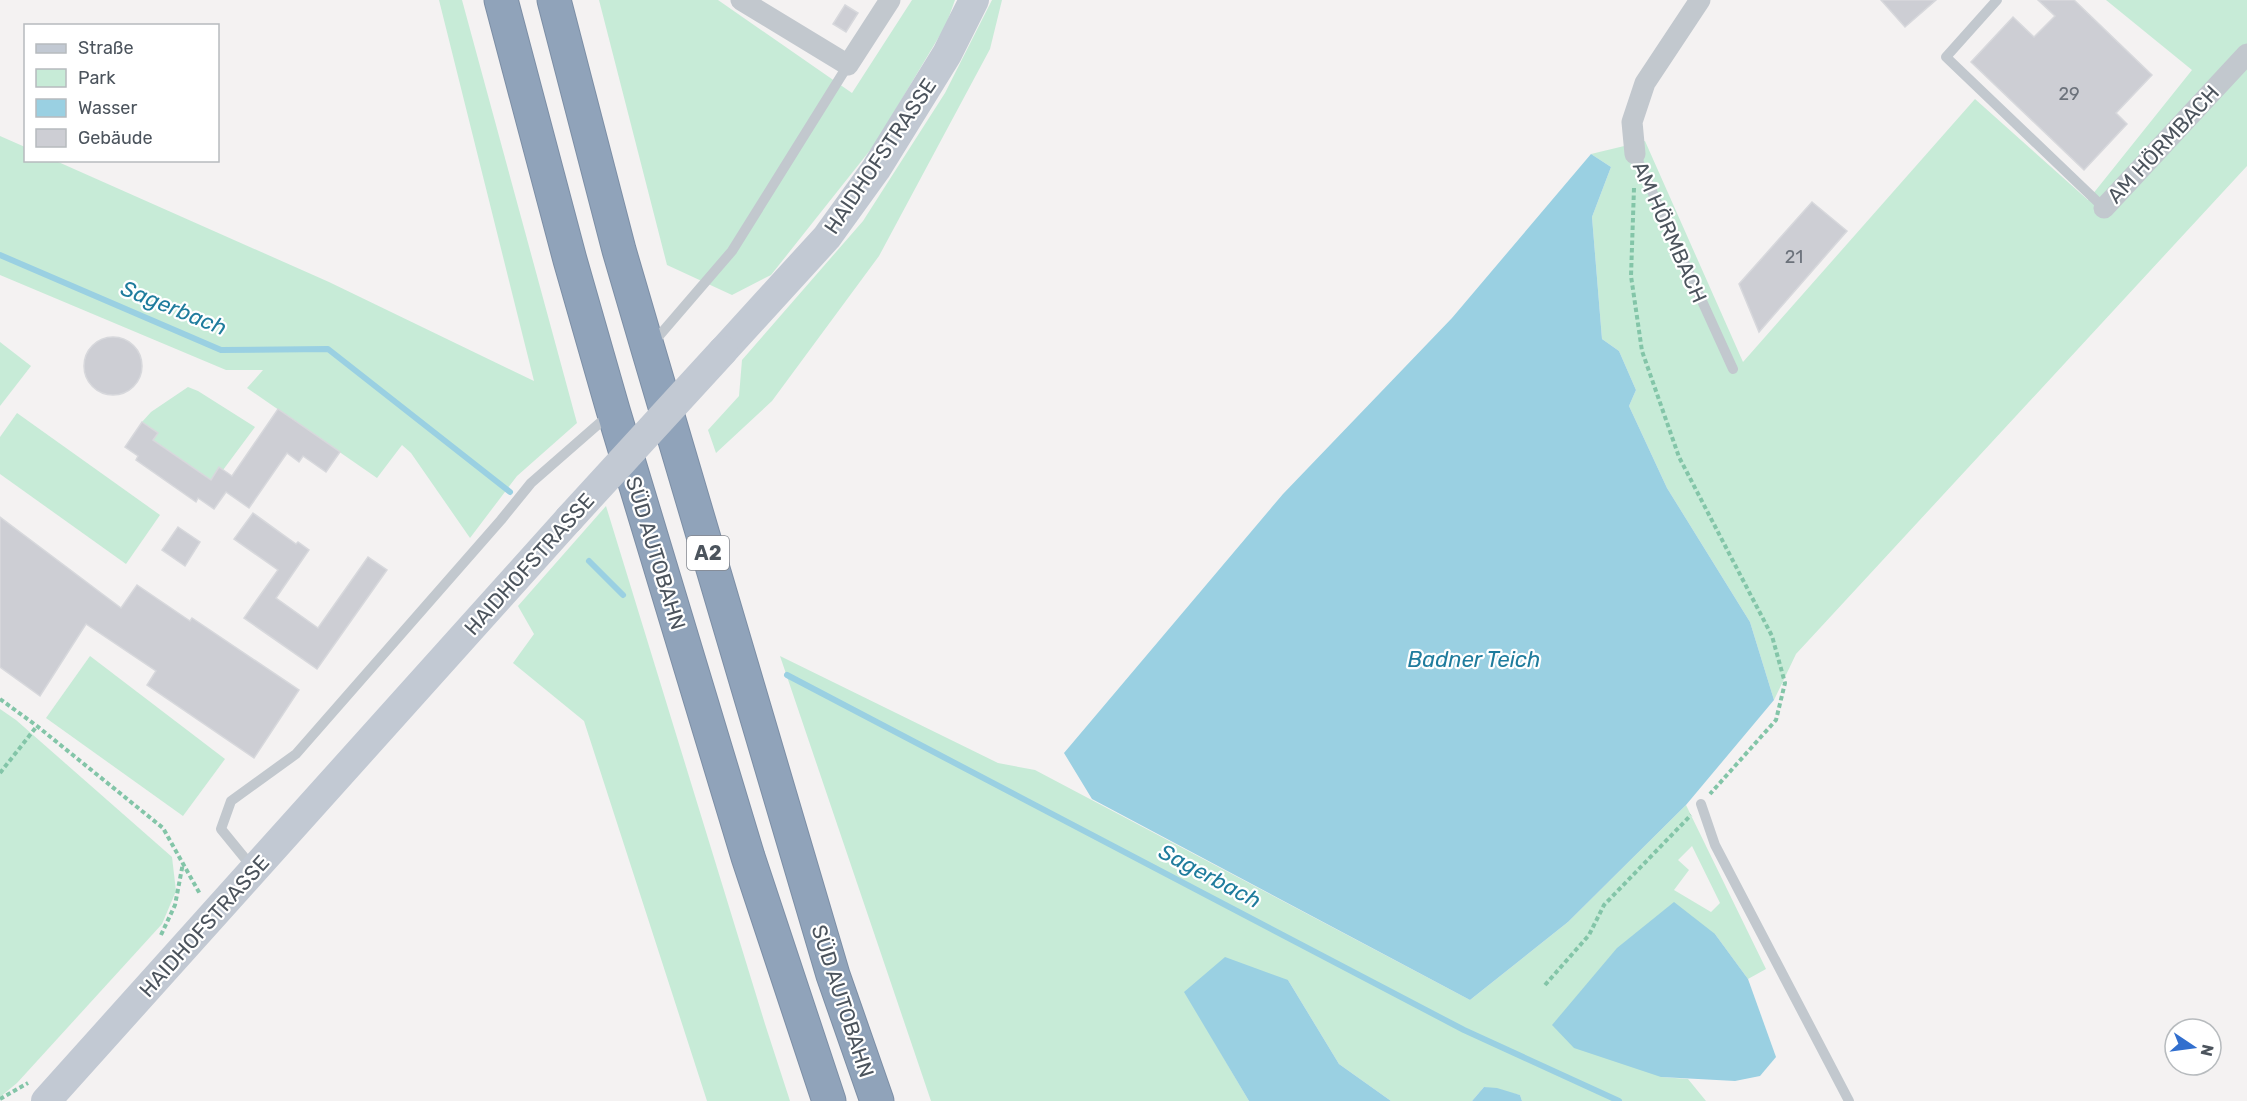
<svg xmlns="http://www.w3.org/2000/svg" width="2247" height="1101" font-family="Rubik,sans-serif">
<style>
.green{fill:#c7ebd7;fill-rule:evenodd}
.water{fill:#9ad0e2}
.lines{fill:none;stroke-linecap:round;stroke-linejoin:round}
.stream{stroke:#9ad0e2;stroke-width:6}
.building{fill:#cdced4;stroke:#d7d8dc;stroke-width:1.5}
.highway-casing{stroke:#7c8ea5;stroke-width:35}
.path{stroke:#83c5a8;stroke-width:4;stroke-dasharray:4.5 3;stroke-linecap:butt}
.lane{stroke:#c2c8ce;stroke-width:10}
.street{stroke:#c2c8ce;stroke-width:21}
.secondary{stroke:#c2c9d3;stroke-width:30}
.highway{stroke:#90a3ba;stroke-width:33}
.secondary-bridge{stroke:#c2c9d3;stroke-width:30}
.labels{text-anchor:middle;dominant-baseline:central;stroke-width:4.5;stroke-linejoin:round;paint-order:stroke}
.number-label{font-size:18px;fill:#6c727b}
.shield{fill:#fff;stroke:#82878e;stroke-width:1.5}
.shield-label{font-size:20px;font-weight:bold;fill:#4c545d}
.street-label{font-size:21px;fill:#4c545d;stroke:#fff}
.water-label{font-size:22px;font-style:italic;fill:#1f7c9d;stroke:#fff}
</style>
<rect width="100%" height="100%" fill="#f4f2f2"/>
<g class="green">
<polygon points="439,0 462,0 577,423 517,476 470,538 411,453 402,445 377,478 247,388 263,370 226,370 0,275 0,136 25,147 26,160 56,161 329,282 534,381"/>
<polygon points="599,0 718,0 852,93 912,0 955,0 946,25 875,144 771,275 732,295 667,265"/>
<polygon points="992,0 1002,0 990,49 879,256 772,401 716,453 708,430 739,396 742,360 863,221 945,93"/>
<polygon points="2106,0 2247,0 2247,166 1796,654 1774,700 1750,622 1667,488 1629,406 1636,390 1619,351 1602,339 1592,217 1611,167 1591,154 1645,141 1743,362 1975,99 2088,200 2192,70"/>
<polygon points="0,342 31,366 0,406"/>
<polygon points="188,387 198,391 255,427 223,470 219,468 211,480 153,440 157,433 142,422 151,412"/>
<polygon points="17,413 160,515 126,564 0,474 0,437"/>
<polygon points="606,506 765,1024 790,1101 707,1101 584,721 513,663 534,634 518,606"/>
<polygon points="90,656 225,759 183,816 46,718"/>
<path d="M780,656L998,763L1035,770L1470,1000L1568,922L1686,805L1766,969L1748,979L1715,934L1661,1077L1688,1079L1706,1101H1522L1520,1095L1484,1087L1472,1101H1391L1339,1064L1288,980L1185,992L1249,1101H931ZM1692,846L1720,903L1711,912L1674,890L1689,870L1678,860Z"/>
<polygon points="0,709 16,720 172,857 176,891 162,924 17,1083 0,1097"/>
</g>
<g class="water">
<polygon points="1591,154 1611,167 1592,217 1602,339 1619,351 1636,390 1629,406 1667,488 1750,622 1774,700 1686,805 1568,922 1470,1000 1092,799 1064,753 1283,494 1452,318"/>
<polygon points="1674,902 1715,934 1748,979 1776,1057 1760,1076 1735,1081 1661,1077 1574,1048 1552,1025 1617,948"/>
<polygon points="1225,957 1288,980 1339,1064 1391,1101 1249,1101 1184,992"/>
<polygon points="1484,1087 1497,1088 1520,1095 1522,1101 1472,1101"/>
</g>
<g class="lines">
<g class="stream">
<polyline points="0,255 221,350 328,349 510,492"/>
<polyline points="589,561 623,595"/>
<polyline points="787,675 1464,1030 1619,1101"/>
</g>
</g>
<g class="building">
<polygon points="1881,0 1936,0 1905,27"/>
<polygon points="2038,0 2074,0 2152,75 2116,113 2127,124 2084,170 1971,62 2013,17 2034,37 2055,16"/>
<polygon points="845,5 858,13 846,32 833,24"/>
<polygon points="1812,202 1847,231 1759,332 1739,284"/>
<circle cx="113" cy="366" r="29"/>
<polygon points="278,409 340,452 326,472 303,456 299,462 287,453 249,508 226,492 214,509 198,498 196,502 136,460 138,456 125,447 142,422 158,433 153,440 211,480 219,467 232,476"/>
<polygon points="253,513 296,544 298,542 309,550 276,598 318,628 368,557 387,570 317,669 244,618 278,570 234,539"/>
<polygon points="0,517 121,608 137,585 190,621 192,618 299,690 254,758 147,685 156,671 86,624 40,696 0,667"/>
<polygon points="178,527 200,542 185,566 162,550"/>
</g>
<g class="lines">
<g class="highway-casing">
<g id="highway">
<polyline points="501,0 570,260 613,410 748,857 829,1101"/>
<polyline points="554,0 619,250 648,349 833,975 877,1101"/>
</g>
</g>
<g class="path">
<polyline points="1634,188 1631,276 1642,351 1679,457 1772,636 1785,683 1776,720 1710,794"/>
<polyline points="0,699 37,726 163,828 200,894"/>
<polyline points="0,773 37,726"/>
<polyline points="161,935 175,905 183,863"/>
<polyline points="1545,985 1589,935 1604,905 1691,815"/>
<polyline points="0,1099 28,1083"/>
</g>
<g class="lane">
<polyline points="1997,0 1946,57 2104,208"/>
<polyline points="1635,154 1733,369"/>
<polyline points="652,344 732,251 848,65"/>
<polyline points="1701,804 1715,845 1849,1101"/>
<polyline points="252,867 221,829 231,801 296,754 501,520 531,483 610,414"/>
</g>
<g class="street">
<polyline points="741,0 848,65 890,0"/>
<polyline points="1635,154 1632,122 1645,83 1700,0"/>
<polyline points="2104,208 2247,54"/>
</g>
<g class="secondary">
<polyline points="723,351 827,237 876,169 947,54 974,0"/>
<polyline points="46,1101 569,519"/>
</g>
<use href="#highway" class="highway"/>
<polyline class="secondary-bridge" points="569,519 723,351"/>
</g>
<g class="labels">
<g class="number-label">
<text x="2069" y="94">29</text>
<text x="1794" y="257">21</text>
</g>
<rect class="shield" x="687" y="536" width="42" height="34" rx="4.5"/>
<g class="shield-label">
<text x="708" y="553">A2</text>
</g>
<g class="street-label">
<text transform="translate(2163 144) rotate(-47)">AM HÖRMBACH</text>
<text transform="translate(880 156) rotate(-56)">HAIDHOFSTRASSE</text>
<text transform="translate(1670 232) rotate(66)">AM HÖRMBACH</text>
<text transform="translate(656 553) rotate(73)">SÜD AUTOBAHN</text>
<text transform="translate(529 564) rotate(-48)">HAIDHOFSTRASSE</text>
<text transform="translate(204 926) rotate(-48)">HAIDHOFSTRASSE</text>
<text transform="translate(843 1001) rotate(72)">SÜD AUTOBAHN</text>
</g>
<g class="water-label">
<text transform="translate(174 308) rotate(22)">Sagerbach</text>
<text x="1474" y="659">Badner Teich</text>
<text transform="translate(1210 876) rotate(28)">Sagerbach</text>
</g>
</g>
<rect x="24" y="24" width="195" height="138" fill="#ffffff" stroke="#b7bbbe" stroke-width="1.5"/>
<rect x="36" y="44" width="30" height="9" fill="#c2c9d3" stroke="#b7bbbe" stroke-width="1.5"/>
<text x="78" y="54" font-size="18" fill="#4c545d">Straße</text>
<rect x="36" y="69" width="30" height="18" fill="#c7ebd7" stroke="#b7bbbe" stroke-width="1.5"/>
<text x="78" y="84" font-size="18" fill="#4c545d">Park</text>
<rect x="36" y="99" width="30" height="18" fill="#9ad0e2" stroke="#b7bbbe" stroke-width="1.5"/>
<text x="78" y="114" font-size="18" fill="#4c545d">Wasser</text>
<rect x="36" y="129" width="30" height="18" fill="#cdced4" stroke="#b7bbbe" stroke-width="1.5"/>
<text x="78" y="144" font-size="18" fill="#4c545d">Gebäude</text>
<g transform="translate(2193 1047) rotate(103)"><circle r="28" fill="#ffffff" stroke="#b7bbbe" stroke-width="1.5"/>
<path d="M0-4.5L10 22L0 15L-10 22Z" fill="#326fce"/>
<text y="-9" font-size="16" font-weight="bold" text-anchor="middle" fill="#4c545d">N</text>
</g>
</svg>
